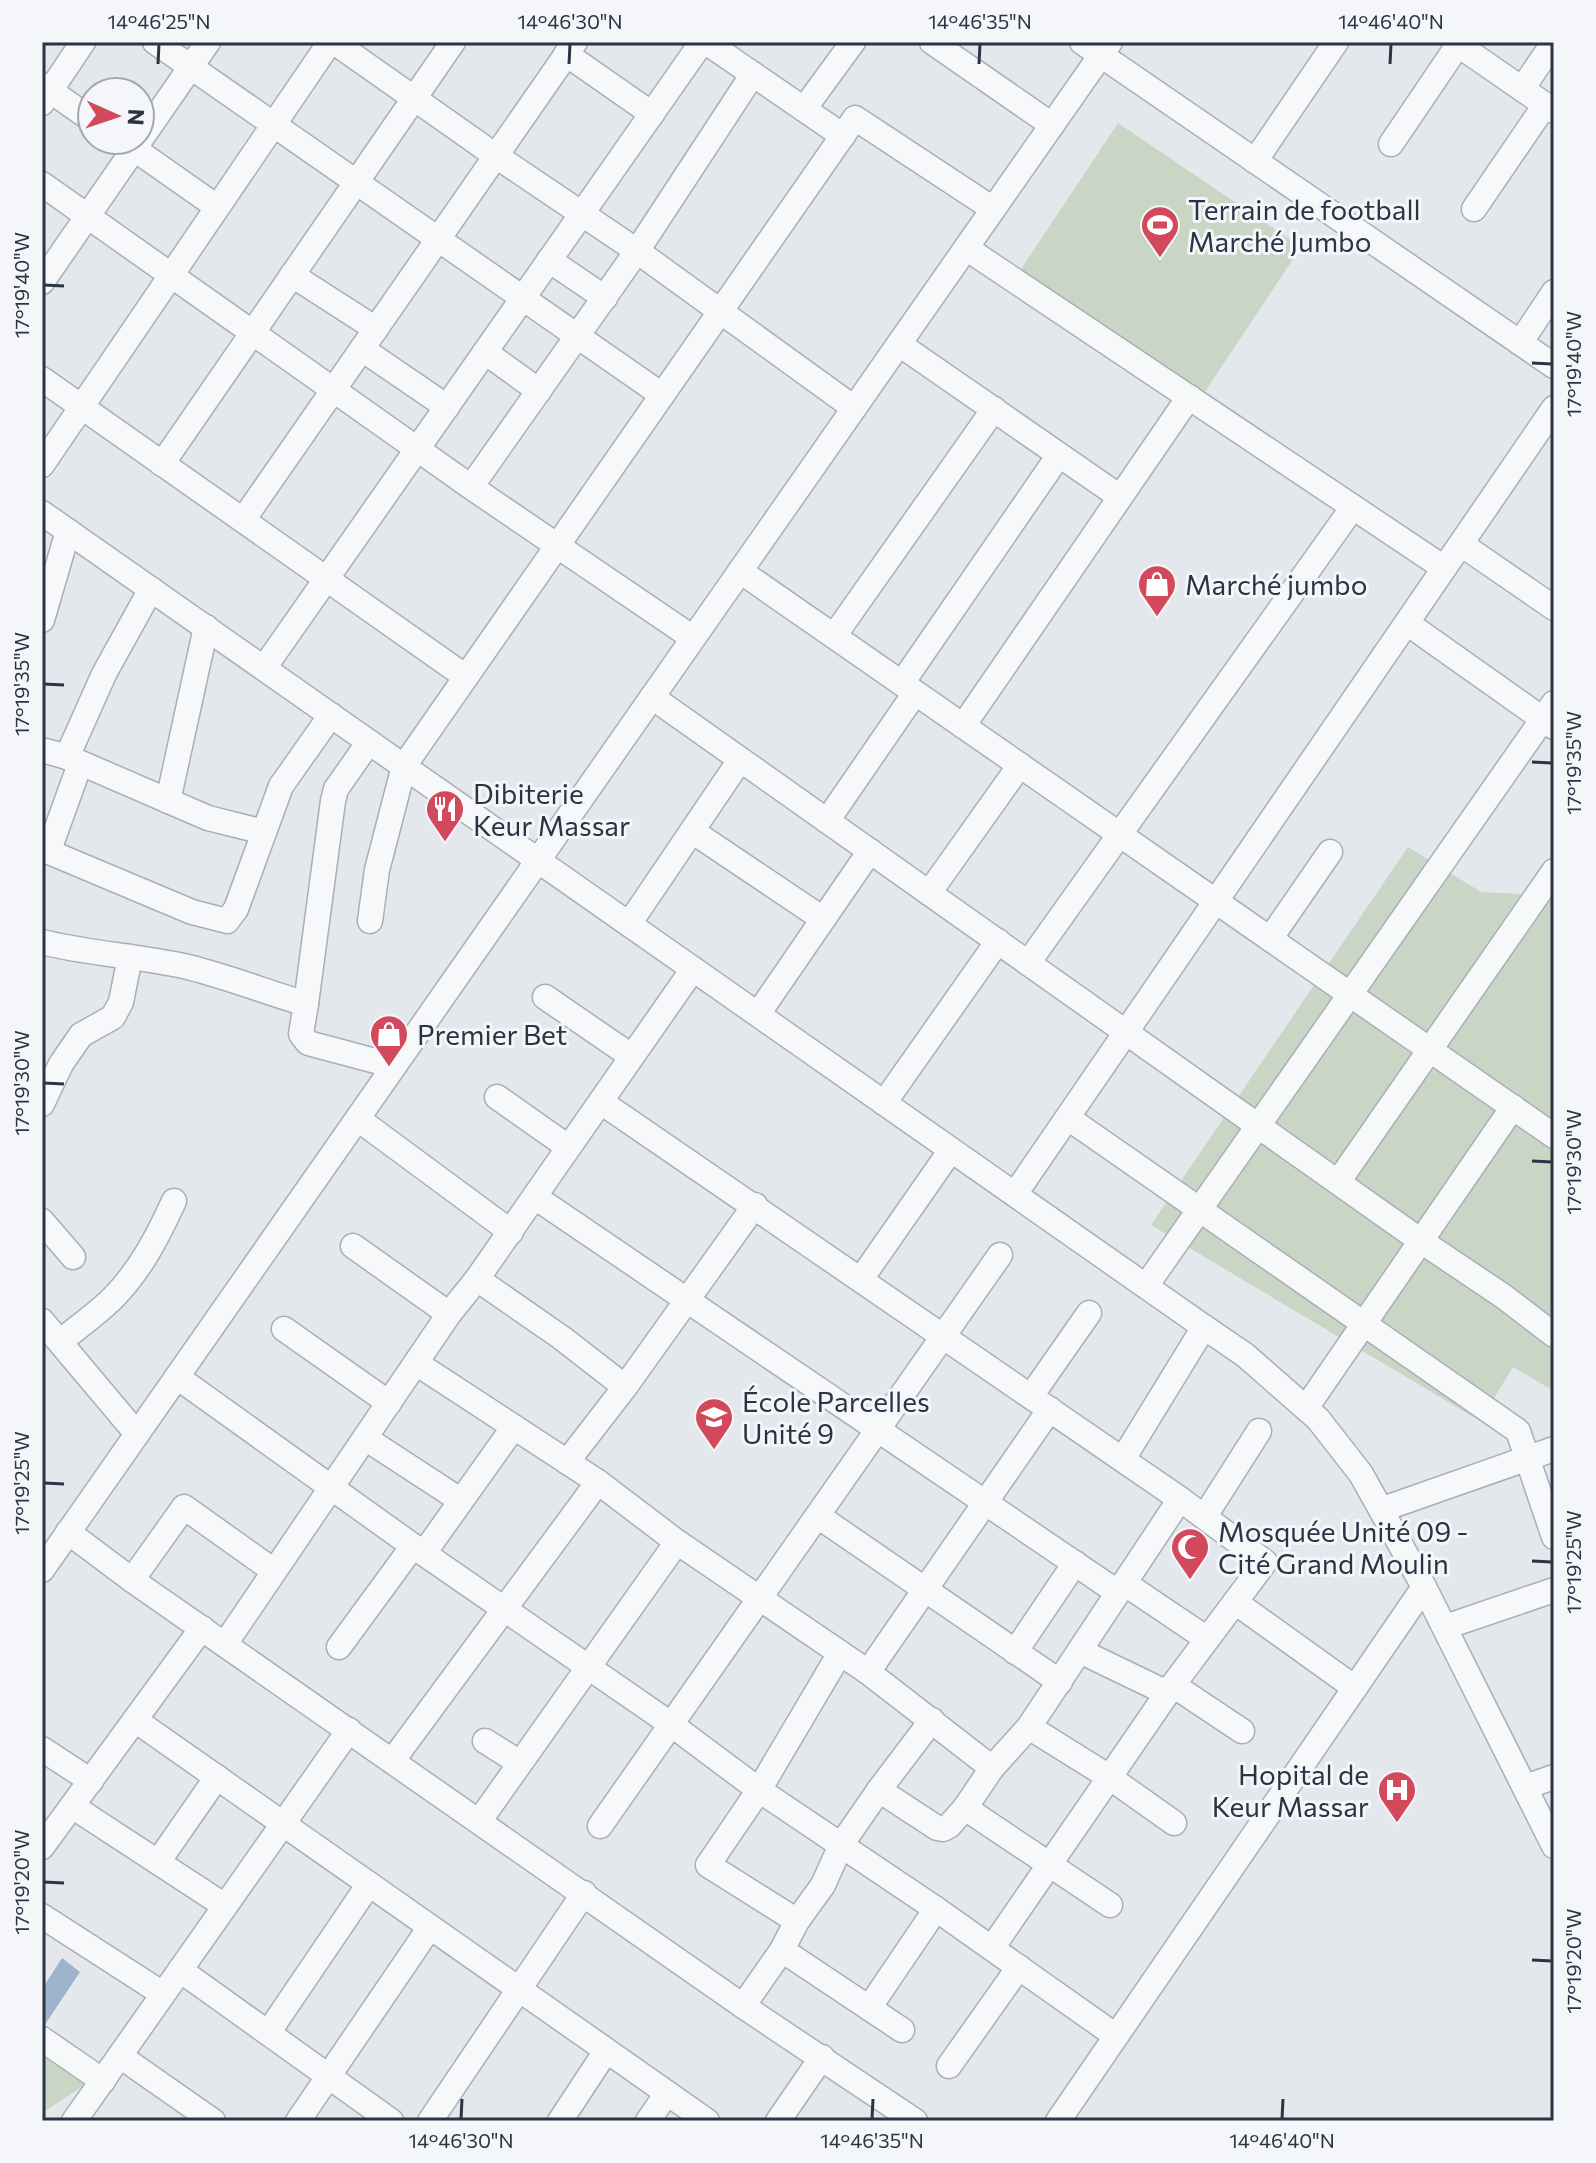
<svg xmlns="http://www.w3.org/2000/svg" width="1596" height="2163" font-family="Commissioner,sans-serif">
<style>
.green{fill:#c9d6c5}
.water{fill:#9fb4cc}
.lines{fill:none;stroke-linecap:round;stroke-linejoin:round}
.minor-casing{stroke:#a9aeb7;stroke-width:27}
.minor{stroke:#f7f8fa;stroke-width:24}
.ticks{fill:none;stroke:#2b3445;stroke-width:3}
.labels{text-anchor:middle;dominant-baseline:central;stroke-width:6;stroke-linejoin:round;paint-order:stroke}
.poi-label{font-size:28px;fill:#2b3445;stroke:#f4f6f9;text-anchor:start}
.neatline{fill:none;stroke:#2b3445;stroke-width:3}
.ticks-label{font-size:20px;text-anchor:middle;fill:#2b3445}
</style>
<rect width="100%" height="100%" fill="#e4e7ec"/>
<g class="green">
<polygon points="1118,123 1301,247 1202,396 1019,272"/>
<polygon points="1408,847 1481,892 1554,896 1554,1391 1513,1367 1480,1421 1151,1225"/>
<polygon points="42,2031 90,2068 83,2086 42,2113"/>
</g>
<polygon class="water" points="62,1958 80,1972 42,2029 42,1985 44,1986"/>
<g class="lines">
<g class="minor-casing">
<g id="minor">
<polyline points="155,42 662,395"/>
<polyline points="334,42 496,156 637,251 854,408"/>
<polyline points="706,42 843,136"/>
<polyline points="932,42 1052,125"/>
<polyline points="1082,42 1554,366"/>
<polyline points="1454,42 1554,111"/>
<polyline points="566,54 652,114"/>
<polyline points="42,85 92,120"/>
<polyline points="1522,89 1554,42"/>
<polyline points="42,103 83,42"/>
<polyline points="804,109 853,42"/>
<polyline points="123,141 217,207"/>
<polyline points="1391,144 1458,45"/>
<polyline points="1255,161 1336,42"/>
<polyline points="42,184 471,487 693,638"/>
<polyline points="1474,209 1545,105"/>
<polyline points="966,248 1444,568"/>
<polyline points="549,260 605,298"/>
<polyline points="292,275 376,329"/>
<polyline points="42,282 208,42"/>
<polyline points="1520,343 1554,292"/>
<polyline points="899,344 1120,497"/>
<polyline points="362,349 447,407"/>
<polyline points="485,352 539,391"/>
<polyline points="42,379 466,677"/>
<polyline points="162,464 453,42"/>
<polyline points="42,465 330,42"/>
<polyline points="471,487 637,251 753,74"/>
<polyline points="42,513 1204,1327 1245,1355 1318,1419 1361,1474 1424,1587 1554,1846"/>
<polyline points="243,520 575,42"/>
<polyline points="1461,544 1554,608"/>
<polyline points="740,571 1554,1136"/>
<polyline points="42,620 68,531"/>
<polyline points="1407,623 1554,727"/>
<polyline points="834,636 994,409"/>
<polyline points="264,668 702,42"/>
<polyline points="902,683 1059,455"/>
<polyline points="652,697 1421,1241 1503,1296 1554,1335"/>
<polyline points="963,726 1189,397"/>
<polyline points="42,750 67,757 208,818 264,832"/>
<polyline points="67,757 104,674 151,589"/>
<polyline points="168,801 206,627"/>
<polyline points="827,821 915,693"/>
<polyline points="692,831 823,919"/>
<polyline points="42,849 192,912 227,921 236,909 281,786 331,715"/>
<polyline points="49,850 80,764"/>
<polyline points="929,893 1020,765"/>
<polyline points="370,921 377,870 404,766 855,118 993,209"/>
<polyline points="629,924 740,760"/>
<polyline points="1270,939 1330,852"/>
<path d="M42,942C90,954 140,956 188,967C228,977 266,992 306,1004L301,1034L308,1043L394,1066"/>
<polyline points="1028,963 1353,507"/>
<polyline points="545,997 631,1056"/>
<polyline points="306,1004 333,801 336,789 369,742"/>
<polyline points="758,1014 870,851"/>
<polyline points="497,1097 568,1147"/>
<polyline points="601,1102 1180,1499 1265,1562 1173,1685 992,1948"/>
<polyline points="884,1103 998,941"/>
<polyline points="42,1104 61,1064 81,1035 113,1017 121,1002 130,957"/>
<polyline points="1068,1118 1518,1431 1554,1537"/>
<polyline points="358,1119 511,1232"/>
<polyline points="1338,1182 1554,871"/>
<polyline points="1015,1194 1554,408"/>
<polyline points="535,1197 1117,1592"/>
<polyline points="42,1221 73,1257"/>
<polyline points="353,1246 449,1314"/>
<polyline points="477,1279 562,1338 625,1387 567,1462"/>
<polyline points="861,1279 951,1150"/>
<polyline points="1146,1286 1554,703"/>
<polyline points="42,1321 137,1434"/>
<polyline points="284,1329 389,1403"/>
<path d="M61,1341C78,1327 98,1313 114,1297C141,1269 158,1236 174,1201"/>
<polyline points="416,1363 598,1482 677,1542 868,1672 992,1768"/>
<polyline points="177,1377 413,1546 672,1725 759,1790 936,1909 1116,2036"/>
<polyline points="625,1387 755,1205"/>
<polyline points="1031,1396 1089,1313"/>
<polyline points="1306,1408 1513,1107"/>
<polyline points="365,1438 460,1500"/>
<polyline points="1123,1459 1204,1327"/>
<polyline points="1383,1509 1554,1449"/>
<polyline points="818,1516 1060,1682"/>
<polyline points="1205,1516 1259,1431"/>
<polyline points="68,1532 132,1580 743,2006 915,2121"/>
<polyline points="424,1553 513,1428"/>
<polyline points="42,1570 1110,42"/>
<polyline points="132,1580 184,1507 274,1571"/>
<polyline points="1124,1583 1207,1639"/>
<polyline points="1235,1602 1355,1688"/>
<polyline points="1445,1627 1554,1590"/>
<polyline points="225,1644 449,1314 477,1279 693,969"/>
<polyline points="339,1647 413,1546"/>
<polyline points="1080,1651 1167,1693"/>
<polyline points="1015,1652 1075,1563"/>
<polyline points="868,1672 1050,1409"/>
<polyline points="1173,1685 1242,1731"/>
<polyline points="135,1720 707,2121"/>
<polyline points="1029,1727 1109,1777 1174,1823"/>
<polyline points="485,1741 520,1763"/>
<polyline points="42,1749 91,1781"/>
<polyline points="393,1760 598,1482"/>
<polyline points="1525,1787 1554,1777"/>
<polyline points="879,1790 937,1828 943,1829 949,1826 965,1808 992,1768 1029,1727 1180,1499"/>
<polyline points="72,1806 225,1906"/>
<polyline points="965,1808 1110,1905"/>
<polyline points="480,1820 677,1542"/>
<polyline points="600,1826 1000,1255"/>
<polyline points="42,1847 202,1628"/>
<polyline points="158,1862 217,1777"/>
<polyline points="42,1916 163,1994"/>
<polyline points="797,1921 708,1865 759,1790 840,1653"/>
<polyline points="782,1950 902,2030"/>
<polyline points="180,1970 391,2121"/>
<polyline points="743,2006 782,1950 797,1921 823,1885 841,1845 879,1790 932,1720"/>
<polyline points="869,2008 936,1909"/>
<polyline points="268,2033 369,1884"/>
<polyline points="42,2039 103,2081"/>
<polyline points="120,2056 213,2121"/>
<polyline points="949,2066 1019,1967"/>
<polyline points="74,2121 349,1730"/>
<polyline points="298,2121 430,1927"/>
<polyline points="430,2121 584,1893"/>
<polyline points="560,2121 606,2051"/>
<polyline points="648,2121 667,2093"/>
<polyline points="778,2121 822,2057"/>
<polyline points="1058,2121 1424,1587"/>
</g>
</g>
<use href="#minor" class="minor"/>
</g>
<path class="ticks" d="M158,64L159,44M569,64L570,44M979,64L980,44M1390,64L1391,44M44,285L64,286M1532,363L1552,364M44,684L64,685M1532,762L1552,763M44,1083L64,1084M1532,1161L1552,1162M44,1483L64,1484M1532,1561L1552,1562M44,1882L64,1883M1532,1960L1552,1961M461,2119L462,2099M872,2119L873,2099M1282,2119L1283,2099"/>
<defs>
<g id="stadium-pin" transform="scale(2)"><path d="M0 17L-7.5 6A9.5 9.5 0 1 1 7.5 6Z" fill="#d1495b" stroke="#f4f6f9"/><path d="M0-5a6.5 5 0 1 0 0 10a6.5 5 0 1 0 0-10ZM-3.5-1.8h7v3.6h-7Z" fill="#fff"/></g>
<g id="shop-pin" transform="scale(2)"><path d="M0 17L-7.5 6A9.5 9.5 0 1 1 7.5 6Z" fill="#d1495b" stroke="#f4f6f9"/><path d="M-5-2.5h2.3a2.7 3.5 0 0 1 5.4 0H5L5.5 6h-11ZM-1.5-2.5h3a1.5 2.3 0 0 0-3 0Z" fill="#fff"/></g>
<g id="restaurant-pin" transform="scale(2)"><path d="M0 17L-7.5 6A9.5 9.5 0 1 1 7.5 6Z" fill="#d1495b" stroke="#f4f6f9"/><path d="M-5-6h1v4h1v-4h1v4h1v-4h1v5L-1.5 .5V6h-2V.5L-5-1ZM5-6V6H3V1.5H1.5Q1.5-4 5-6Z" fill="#fff"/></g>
<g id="school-pin" transform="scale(2)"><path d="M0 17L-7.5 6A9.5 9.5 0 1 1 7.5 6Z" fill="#d1495b" stroke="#f4f6f9"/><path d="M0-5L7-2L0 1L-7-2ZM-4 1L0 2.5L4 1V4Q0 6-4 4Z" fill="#fff"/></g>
<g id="mosque-pin" transform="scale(2)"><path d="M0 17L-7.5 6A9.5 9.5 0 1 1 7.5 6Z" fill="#d1495b" stroke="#f4f6f9"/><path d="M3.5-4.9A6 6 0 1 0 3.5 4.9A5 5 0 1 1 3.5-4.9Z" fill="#fff"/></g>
<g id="hospital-pin" transform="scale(2)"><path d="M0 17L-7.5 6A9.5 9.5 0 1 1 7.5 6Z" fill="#d1495b" stroke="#f4f6f9"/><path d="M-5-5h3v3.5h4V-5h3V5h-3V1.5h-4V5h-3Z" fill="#fff"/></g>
</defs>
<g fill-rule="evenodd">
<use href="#stadium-pin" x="1160" y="225"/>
<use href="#shop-pin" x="1157" y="584"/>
<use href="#restaurant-pin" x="445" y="809"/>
<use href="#shop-pin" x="389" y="1034"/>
<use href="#school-pin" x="714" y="1417"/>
<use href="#mosque-pin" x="1190" y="1547"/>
<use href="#hospital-pin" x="1397" y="1790"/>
</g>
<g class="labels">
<g class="poi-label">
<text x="1188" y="209">Terrain de football<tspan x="1188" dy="32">Marché Jumbo</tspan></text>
<text x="1185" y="584">Marché jumbo</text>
<text x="473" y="793">Dibiterie<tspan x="473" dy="32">Keur Massar</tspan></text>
<text x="417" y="1034">Premier Bet</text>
<text x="742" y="1401">École Parcelles<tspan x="742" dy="32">Unité 9</tspan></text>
<text x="1218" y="1531">Mosquée Unité 09 -<tspan x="1218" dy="32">Cité Grand Moulin</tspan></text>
<text x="1369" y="1774" text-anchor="end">Hopital de<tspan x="1369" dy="32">Keur Massar</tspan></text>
</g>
</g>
<rect width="1596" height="2163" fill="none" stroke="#f4f6f9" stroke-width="88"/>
<g transform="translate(116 116) rotate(93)"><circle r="38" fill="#f4f6f9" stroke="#a4a8b1" stroke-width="2"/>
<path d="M0-6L14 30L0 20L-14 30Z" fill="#d1495b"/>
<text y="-12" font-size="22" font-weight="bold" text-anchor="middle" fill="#2b3445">N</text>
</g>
<rect x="44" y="44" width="1508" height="2075" class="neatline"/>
<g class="ticks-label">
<text x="159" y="29">14°46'25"N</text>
<text x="570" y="29">14°46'30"N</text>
<text x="980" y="29">14°46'35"N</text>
<text x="1391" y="29">14°46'40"N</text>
<text transform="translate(22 285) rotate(-90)" y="7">17°19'40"W</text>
<text transform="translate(1574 364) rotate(-90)" y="7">17°19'40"W</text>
<text transform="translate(22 684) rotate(-90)" y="7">17°19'35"W</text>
<text transform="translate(1574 763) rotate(-90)" y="7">17°19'35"W</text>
<text transform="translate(22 1083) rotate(-90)" y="7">17°19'30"W</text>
<text transform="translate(1574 1162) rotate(-90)" y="7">17°19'30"W</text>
<text transform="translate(22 1483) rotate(-90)" y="7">17°19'25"W</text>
<text transform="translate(1574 1562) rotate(-90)" y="7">17°19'25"W</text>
<text transform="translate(22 1882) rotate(-90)" y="7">17°19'20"W</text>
<text transform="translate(1574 1961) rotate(-90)" y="7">17°19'20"W</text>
<text x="461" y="2148">14°46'30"N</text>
<text x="872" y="2148">14°46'35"N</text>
<text x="1282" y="2148">14°46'40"N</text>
</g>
</svg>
